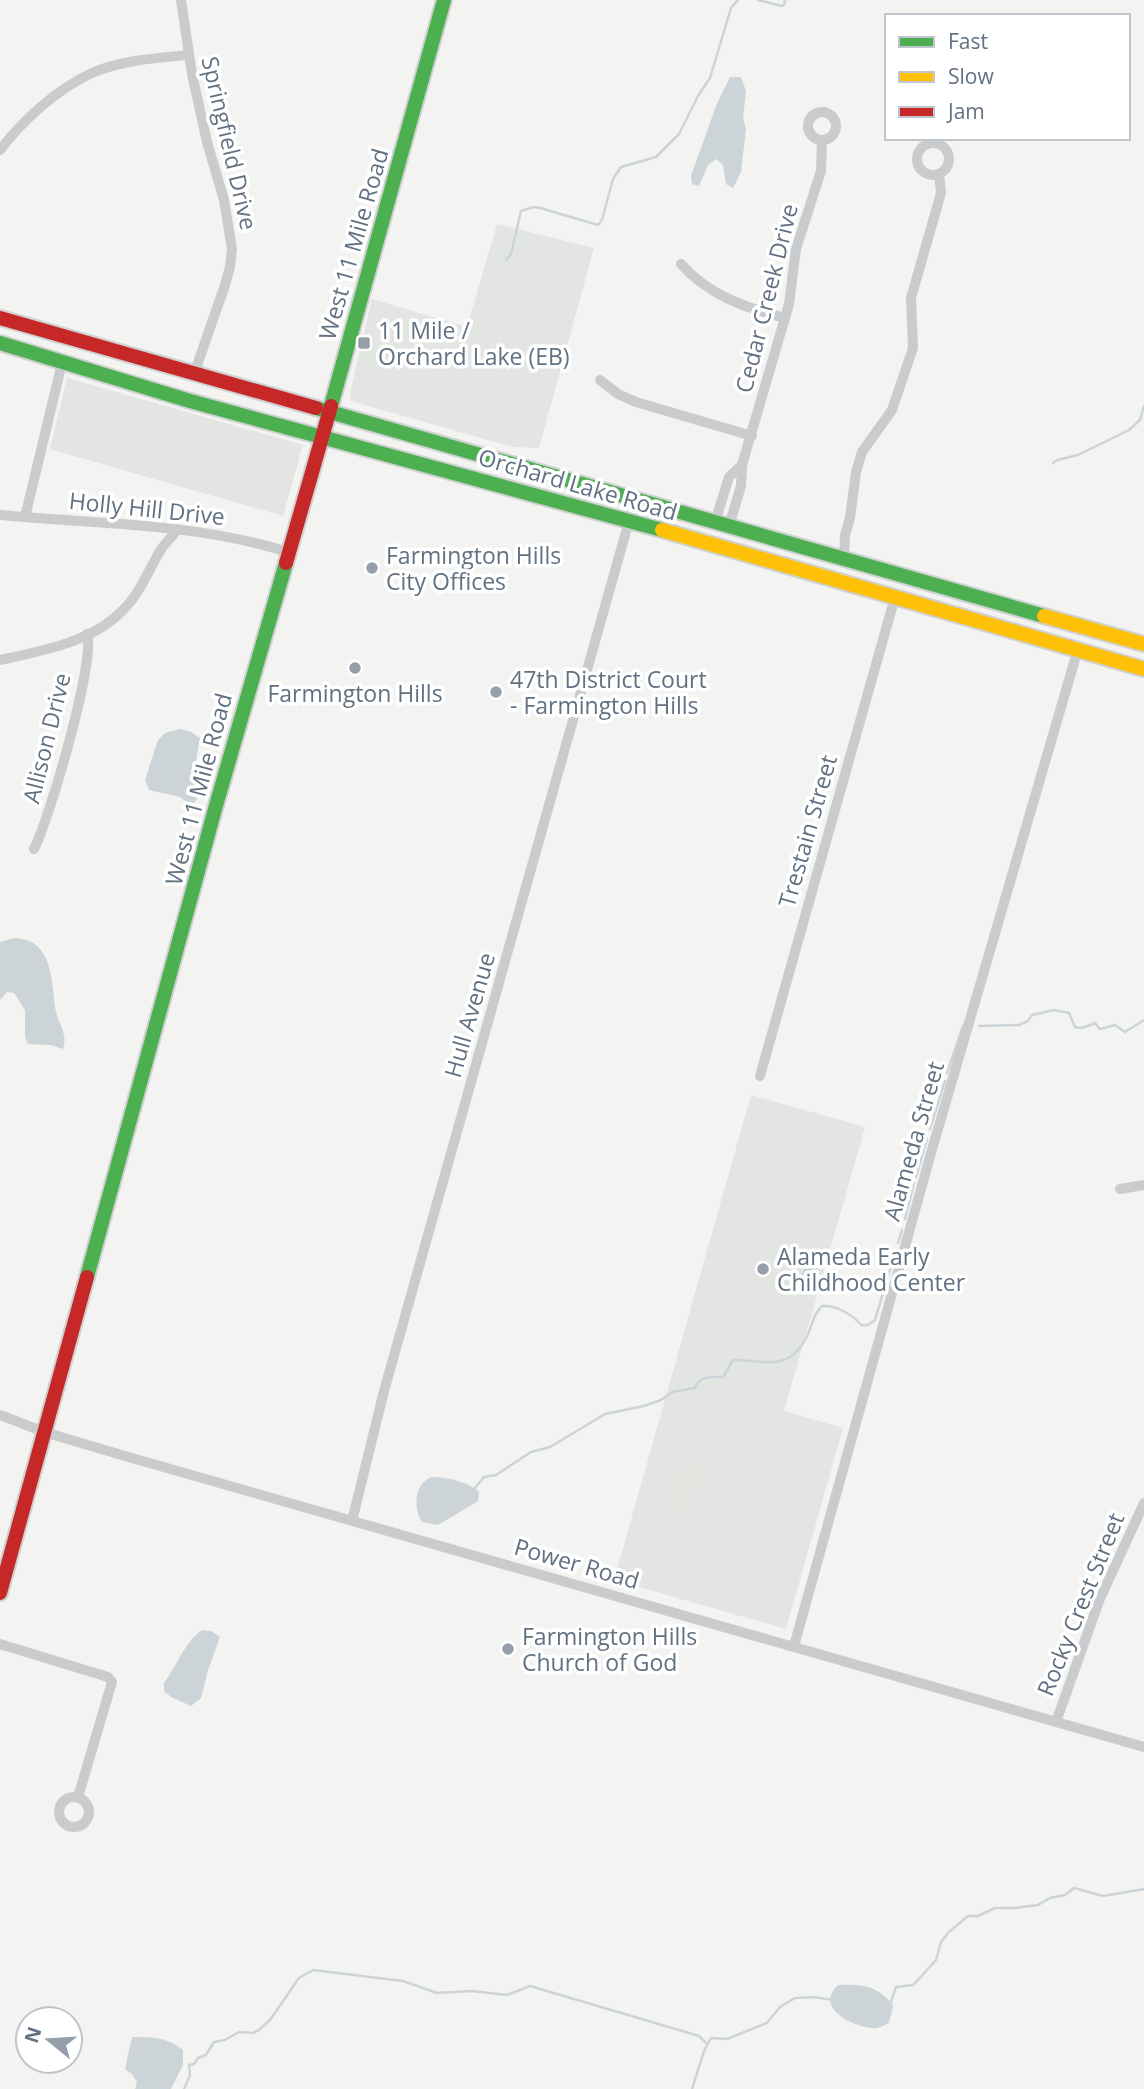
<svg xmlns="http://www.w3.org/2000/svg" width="1144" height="2089" font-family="'Open Sans',sans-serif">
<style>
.built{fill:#e3e5e3}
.green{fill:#e2e6df}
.water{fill:#ccd4d7}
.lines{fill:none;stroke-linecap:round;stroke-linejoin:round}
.stream{stroke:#ccd4d7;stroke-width:2.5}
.fast-casing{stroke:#cfd1d1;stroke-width:18}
.slow-casing{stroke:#cfd1d1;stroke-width:18}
.jam-casing{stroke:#cfd1d1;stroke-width:18}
.street{stroke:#cacbcc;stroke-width:10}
.fast{stroke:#4caf50;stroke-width:14}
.slow{stroke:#ffc107;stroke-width:14}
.jam{stroke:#c62828;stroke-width:14}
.poi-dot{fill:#959ea9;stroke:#fff;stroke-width:2.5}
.labels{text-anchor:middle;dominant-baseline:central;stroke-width:7;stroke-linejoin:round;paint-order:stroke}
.street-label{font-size:23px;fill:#627182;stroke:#fff}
.poi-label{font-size:23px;fill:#627182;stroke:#fff;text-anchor:start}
</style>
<rect width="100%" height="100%" fill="#f3f3f1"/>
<g class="built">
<polygon points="497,224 594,248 539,448 513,447 351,401 350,393 372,299 467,327"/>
<polygon points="67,378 303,445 283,516 50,449"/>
<polygon points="751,1095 865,1127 784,1411 843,1428 786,1629 614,1580"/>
</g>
<path class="green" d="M696,1468L704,1471L702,1478L691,1488L689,1500L682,1511L673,1503C669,1484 680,1475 696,1468Z"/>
<g class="water">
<polygon points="730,77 741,77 746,91 743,118 746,129 741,172 733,188 726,184 723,165 716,159 708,165 699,186 692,184 691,176 716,106"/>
<polygon points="181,729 191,732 200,738 193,779 197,799 192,806 180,797 149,790 145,780 158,740 165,733"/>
<path d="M14,938C55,939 51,984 56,1012C59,1026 68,1033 63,1049L51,1045L28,1044L25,1037V1010L14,993L7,992L0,1000V942Z"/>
<polygon points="809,1255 821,1259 808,1291 797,1288"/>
<path d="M432,1477C446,1477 469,1482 479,1492L478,1501L438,1525L422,1522C413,1508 414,1483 432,1477Z"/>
<path d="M202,1630L211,1631L220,1637L208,1670L201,1698L191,1706L171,1697L164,1691V1683C178,1665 183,1644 202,1630Z"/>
<path d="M838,1985C861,1984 880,1986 893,2006L889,2023C887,2024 880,2027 878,2028C863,2030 824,2015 831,1995C832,1991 835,1988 838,1985Z"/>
<path d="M132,2037C152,2037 167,2037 183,2050V2065L171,2089H135L137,2082L132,2074L125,2069Z"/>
</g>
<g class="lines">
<g class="stream">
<polyline points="758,0 782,6 784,5 785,0"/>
<polyline points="506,260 511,254 521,211 534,207 540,208 598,225 602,220 613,179 621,167 656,157 679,134 698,96 710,78 731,8 738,0"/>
<polyline points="1053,463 1057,460 1078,455 1129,430 1140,420 1144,406"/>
<polyline points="979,1026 1019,1025 1028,1021 1032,1015 1054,1010 1069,1013 1075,1027 1082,1028 1095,1023 1100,1029 1115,1025 1125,1032 1144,1020"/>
<polyline points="947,1073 963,1026"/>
<polyline points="930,1129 945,1081"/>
<polyline points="916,1177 927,1139"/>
<polyline points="905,1219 914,1183"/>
<polyline points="898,1243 902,1230"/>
<path d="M475,1488L484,1477L496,1475L531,1452L550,1447L605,1414L644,1406L661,1400L672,1392L695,1388C700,1375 711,1377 723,1377L733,1360C765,1360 789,1373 807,1336C812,1326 813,1314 822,1306C836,1305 852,1314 861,1325H868L875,1320L895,1253"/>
<polyline points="888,2002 891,2002 896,1987 913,1985 917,1981 936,1960 941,1942 948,1933 968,1916 978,1916 995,1908 1015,1908 1038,1905 1050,1898 1065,1895 1074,1888 1103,1896 1144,1889"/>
<polyline points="184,2089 190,2075 189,2065 194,2064 198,2058 206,2055 214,2042 225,2040 239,2032 253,2033 259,2030 270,2020 299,1978 313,1970 403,1981 437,1993 472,1991 507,1995 530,1986 699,2036 707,2044"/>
<polyline points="692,2089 704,2051 711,2038 727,2039 767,2023 780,2007 795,1998 813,1997 834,2000"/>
</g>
<g class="fast-casing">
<g id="fast">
<polyline points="0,343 190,401 662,530"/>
<polyline points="331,406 444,0"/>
<polyline points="316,408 1044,616"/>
<polyline points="87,1277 215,809 286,563"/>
</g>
</g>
<g class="slow-casing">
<g id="slow">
<polyline points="662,530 1144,669"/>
<polyline points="1044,616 1144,644"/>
</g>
</g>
<g class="jam-casing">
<g id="jam">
<polyline points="0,318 316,408"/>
<polyline points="286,563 331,406"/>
<polyline points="0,1593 87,1277"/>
</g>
</g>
<g class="street">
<polyline points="181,0 192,74 207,142 224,200 232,249 230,267 225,285 194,374"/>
<circle cx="822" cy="126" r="14"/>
<circle cx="933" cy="159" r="16"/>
<path d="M0,150C23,120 57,89 92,73C122,60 157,58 189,55"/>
<path d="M681,264C708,295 746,308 785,318"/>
<polyline points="600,380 618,394 636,402 752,436"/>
<path d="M0,515C97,524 195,523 288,552"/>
<polyline points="25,517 62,363"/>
<polyline points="715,522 729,477 742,465"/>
<polyline points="729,526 741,486 742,465 789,304 796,249 821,171 822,140"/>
<polyline points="844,558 845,535 850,518 856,472 862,452 892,410 913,348 911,298 941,193 939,174"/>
<path d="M0,660C41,651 93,642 123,610C140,594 148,571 160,551C165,543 172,537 177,530"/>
<path d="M34,849C49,820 96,660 87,634"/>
<polyline points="760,1076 895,597"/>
<polyline points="1120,1189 1144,1185"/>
<polyline points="0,1415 44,1432 125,1456 1144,1747"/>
<polyline points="352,1521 384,1391 629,521"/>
<polyline points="0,1644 108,1677 112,1682 78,1797"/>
<polyline points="794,1646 931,1153 1078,649"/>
<polyline points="1056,1722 1099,1601 1144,1503"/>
<circle cx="74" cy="1812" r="15"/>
</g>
<use href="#fast" class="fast"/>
<use href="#slow" class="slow"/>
<use href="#jam" class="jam"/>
</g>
<g class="poi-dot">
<rect x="357" y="336" width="14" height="14" rx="3.5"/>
<circle cx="372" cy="568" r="7"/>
<circle cx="355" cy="668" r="7"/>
<circle cx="496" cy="692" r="7"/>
<circle cx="763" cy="1269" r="7"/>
<circle cx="508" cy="1649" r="7"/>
</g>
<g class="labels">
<g class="street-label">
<text transform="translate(230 143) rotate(77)">Springfield Drive</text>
<text transform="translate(353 244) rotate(-74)">West 11 Mile Road</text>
<text transform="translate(766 298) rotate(-76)">Cedar Creek Drive</text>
<text transform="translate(578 484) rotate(16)">Orchard Lake Road</text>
<text transform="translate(147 508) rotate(6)">Holly Hill Drive</text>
<text transform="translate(46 738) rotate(-76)">Allison Drive</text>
<text transform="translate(198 789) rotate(-75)">West 11 Mile Road</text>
<text transform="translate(807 831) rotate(-74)">Trestain Street</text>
<text transform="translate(469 1015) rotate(-74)">Hull Avenue</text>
<text transform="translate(913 1141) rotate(-74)">Alameda Street</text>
<text transform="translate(577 1563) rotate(16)">Power Road</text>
<text transform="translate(1080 1604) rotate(-68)">Rocky Crest Street</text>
</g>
<g class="poi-label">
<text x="378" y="330">11 Mile /<tspan x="378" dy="26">Orchard Lake (EB)</tspan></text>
<text x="386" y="555">Farmington Hills<tspan x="386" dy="26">City Offices</tspan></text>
<text x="510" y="679">47th District Court<tspan x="510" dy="26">- Farmington Hills</tspan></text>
<text x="355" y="693" text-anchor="middle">Farmington Hills</text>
<text x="777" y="1256">Alameda Early<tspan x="777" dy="26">Childhood Center</tspan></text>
<text x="522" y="1636">Farmington Hills<tspan x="522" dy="26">Church of God</tspan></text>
</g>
</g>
<rect x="885" y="14" width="245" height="126" fill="#ffffff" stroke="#c0c6cd" stroke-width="2"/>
<rect x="899" y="37" width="35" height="10" fill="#4caf50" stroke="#c0c6cd" stroke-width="2"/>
<text x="948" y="49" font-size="21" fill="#627182">Fast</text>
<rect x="899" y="72" width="35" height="10" fill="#ffc107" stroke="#c0c6cd" stroke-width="2"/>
<text x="948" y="84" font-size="21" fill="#627182">Slow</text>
<rect x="899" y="107" width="35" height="10" fill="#c62828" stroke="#c0c6cd" stroke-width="2"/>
<text x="948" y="119" font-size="21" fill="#627182">Jam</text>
<g transform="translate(49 2040) rotate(288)"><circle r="33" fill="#ffffff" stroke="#c0c6cd" stroke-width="2"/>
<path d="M0-5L12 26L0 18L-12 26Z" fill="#959ea9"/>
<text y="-10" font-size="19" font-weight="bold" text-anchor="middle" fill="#627182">N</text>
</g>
</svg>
